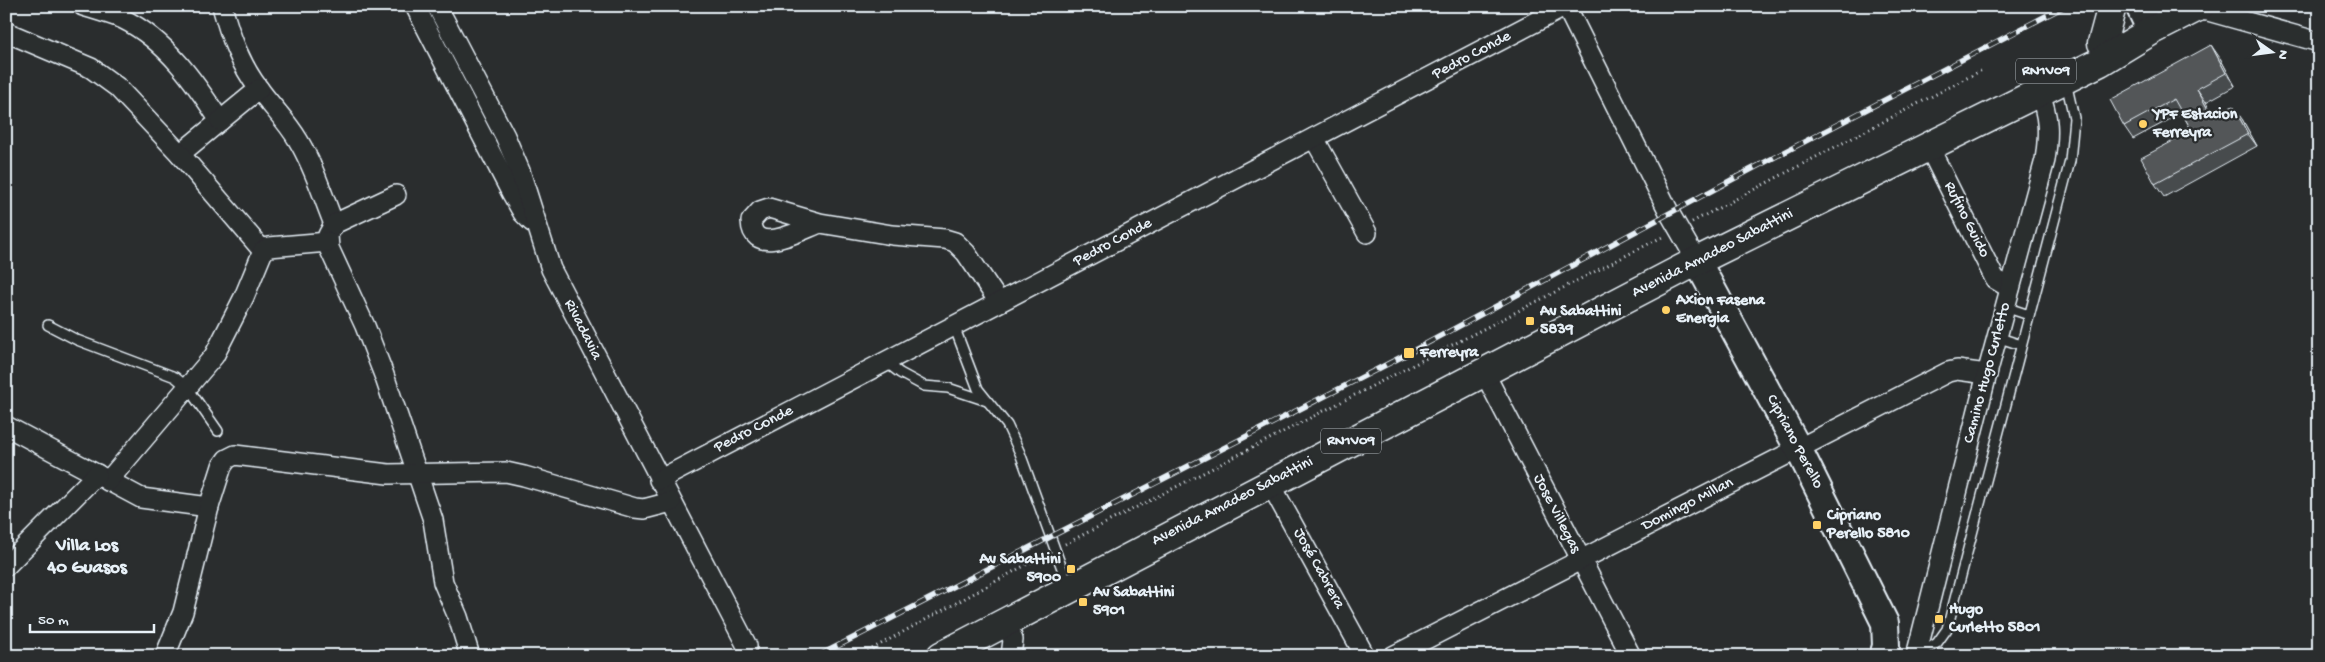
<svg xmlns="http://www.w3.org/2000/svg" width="2325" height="662" font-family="'Gochi Hand',sans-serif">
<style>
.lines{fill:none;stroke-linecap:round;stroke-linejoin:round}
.service-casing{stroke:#e8f1f8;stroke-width:12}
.minor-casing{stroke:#e8f1f8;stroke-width:22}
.secondary-casing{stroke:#e8f1f8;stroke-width:30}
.primary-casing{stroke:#e8f1f8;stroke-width:31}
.path{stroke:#e8f1f8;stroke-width:3;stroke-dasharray:1 4;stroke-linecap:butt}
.service{stroke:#2a2d2e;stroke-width:9}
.minor{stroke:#2a2d2e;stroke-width:19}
.secondary{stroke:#2a2d2e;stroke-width:26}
.primary{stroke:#2a2d2e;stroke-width:28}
.rail-casing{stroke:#e8f1f8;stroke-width:5.5}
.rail{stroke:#2a2d2e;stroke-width:4;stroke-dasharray:11;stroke-linecap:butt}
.wall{fill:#474b4d;stroke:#e8f1f8}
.shaded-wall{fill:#3a3d3e;stroke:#e8f1f8}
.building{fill:#535759;stroke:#e8f1f8}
.poi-dot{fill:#ffd166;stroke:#2a2d2e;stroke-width:2}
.labels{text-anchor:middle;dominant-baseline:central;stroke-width:4.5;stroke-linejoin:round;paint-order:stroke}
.shield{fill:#2a2d2e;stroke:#afb6bb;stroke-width:1}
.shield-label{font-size:15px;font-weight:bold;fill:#e8f1f8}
.street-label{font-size:16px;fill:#e8f1f8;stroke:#2a2d2e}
.poi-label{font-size:16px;font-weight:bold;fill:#e8f1f8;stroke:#2a2d2e;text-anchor:start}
.quarter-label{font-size:19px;font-weight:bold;fill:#e8f1f8;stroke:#2a2d2e}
</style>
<rect width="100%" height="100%" fill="#2a2d2e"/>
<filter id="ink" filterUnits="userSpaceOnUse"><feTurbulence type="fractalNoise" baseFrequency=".02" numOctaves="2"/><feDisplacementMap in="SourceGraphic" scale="10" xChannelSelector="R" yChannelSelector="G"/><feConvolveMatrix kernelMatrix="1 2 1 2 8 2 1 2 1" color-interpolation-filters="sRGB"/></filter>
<g filter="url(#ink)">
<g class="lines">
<g class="service-casing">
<g id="service">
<polyline points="2005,307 2029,315"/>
<polyline points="48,325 77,340 175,377 188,388 218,431"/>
<polyline points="954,326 978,389 1007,425 1020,453 1068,585"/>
<polyline points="1997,337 2021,345"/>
<polyline points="887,363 900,373 924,386 948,388 987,401"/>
<polyline points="1919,654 1937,643 1947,629 2070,161 2074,118 2066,82"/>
</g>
</g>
<g class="minor-casing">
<g id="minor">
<path d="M83,6C96,10 110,14 123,19C166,40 195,82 220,121L180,154"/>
<path d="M222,6C230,36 240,64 259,89C272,107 287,121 298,140C314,166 323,197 334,224L328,235L329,248L365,326L384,375L433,520L443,582L458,617L470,656"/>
<polyline points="415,6 511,192 523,213 532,222"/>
<polyline points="437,6 505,136 520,171 551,269 747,646"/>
<polyline points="1566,6 1670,214 1697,261"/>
<polyline points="2193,10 2208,11 2319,42"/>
<polyline points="6,32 91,68 117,87 180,154 263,251"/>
<polyline points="220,121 259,89"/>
<polyline points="1314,138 1367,233"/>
<polyline points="1928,145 1995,279 2010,288"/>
<path d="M820,223C801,230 752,258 751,221L760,211L769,208L820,223L892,235L945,239L955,242L966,253L999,302"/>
<polyline points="334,224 396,195"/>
<polyline points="1484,372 1631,656"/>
<polyline points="6,426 141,498 209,507"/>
<polyline points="659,480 1566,6"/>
<polyline points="108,481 214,356 244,297 263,251 269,247 328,242"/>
<polyline points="1270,483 1365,656"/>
<polyline points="6,566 97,474"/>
<polyline points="1006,620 1013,640 1011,656"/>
<polyline points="165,656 183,612 209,507 222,466 227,459 235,455 388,474 506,472 524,476 635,508 644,509 671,502"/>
<polyline points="1393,656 1948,372 1957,370 1987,374"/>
<path d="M1916,656L1987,374L2045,160C2049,133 2049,117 2039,91"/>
</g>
</g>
<g class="secondary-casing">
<g id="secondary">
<polyline points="2139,6 2151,31"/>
<polyline points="1697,261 1799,450 1885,623 1886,646 1883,656"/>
</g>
</g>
<g class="primary-casing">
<g id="primary">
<polyline points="2102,43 2112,6"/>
<polyline points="941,656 1697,261 2100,62 2151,31 2200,6"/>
</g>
</g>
<g class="path">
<polyline points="1692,222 1984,69"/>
<polyline points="1065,544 1664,236"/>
<polyline points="859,656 1044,555"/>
</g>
<use href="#service" class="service"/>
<use href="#minor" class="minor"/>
<use href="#secondary" class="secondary"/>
<use href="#primary" class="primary"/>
<g class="rail-casing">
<polyline id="rail" points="818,656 1409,353 1750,170 2065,6"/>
</g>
<use href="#rail" class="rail"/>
</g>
<polygon class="wall" points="2220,58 2235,86 2206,102 2214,116 2242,119 2257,146 2164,197 2155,184 2192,131 2182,113 2133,139 2124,126"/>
<g class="shaded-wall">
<polygon points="2211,45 2220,58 2235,86 2226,73"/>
<polygon points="2197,89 2206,102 2221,130 2212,117"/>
<polygon points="2233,106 2242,119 2257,146 2248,134"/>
</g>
<polygon class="building" points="2211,45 2226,73 2197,89 2212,117 2233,106 2248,134 2155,184 2141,158 2192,131 2174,99 2124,126 2110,100"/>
</g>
<g class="poi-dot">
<circle cx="2143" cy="124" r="5"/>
<circle cx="1666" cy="310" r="5"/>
<rect x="1525" y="316" width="10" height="10" rx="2.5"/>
<rect x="1403" y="347" width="12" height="12" rx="2.5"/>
<rect x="1812" y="520" width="10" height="10" rx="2.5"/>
<rect x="1066" y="564" width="10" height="10" rx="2.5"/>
<rect x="1078" y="597" width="10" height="10" rx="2.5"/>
<rect x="1934" y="614" width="10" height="10" rx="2.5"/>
</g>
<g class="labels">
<g class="shield">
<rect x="2016" y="58.5" width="60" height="25" rx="4"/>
<rect x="1321" y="428.5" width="60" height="25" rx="4"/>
</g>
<g class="shield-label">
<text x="2046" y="71">RN1V09</text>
<text x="1351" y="441">RN1V09</text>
</g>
<g class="street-label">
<text transform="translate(1472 56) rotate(-28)">Pedro Conde</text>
<text transform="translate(1966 220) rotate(63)">Rufino Guido</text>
<text transform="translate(1113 243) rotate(-28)">Pedro Conde</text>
<text transform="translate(1713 254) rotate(-27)">Avenida Amadeo Sabattini</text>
<text transform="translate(582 330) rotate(63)">Rivadavia</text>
<text transform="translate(1988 373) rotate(-75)">Camino Hugo Curletto</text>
<text transform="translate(754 430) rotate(-27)">Pedro Conde</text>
<text transform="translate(1794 442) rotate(62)">Cipriano Perello</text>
<text transform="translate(1233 502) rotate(-27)">Avenida Amadeo Sabattini</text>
<text transform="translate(1688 505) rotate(-27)">Domingo Millan</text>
<text transform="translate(1556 514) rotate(63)">Jose Villegas</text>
<text transform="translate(1318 569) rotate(61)">José Cabrera</text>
</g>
<g class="poi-label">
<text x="2153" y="115">YPF Estacion<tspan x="2153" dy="18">Ferreyra</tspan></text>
<text x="1676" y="301">Axion Fasena<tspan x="1676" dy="18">Energia</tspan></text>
<text x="1540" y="312">Av Sabattini<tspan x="1540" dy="18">5839</tspan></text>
<text x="1420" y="353">Ferreyra</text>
<text x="1827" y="516">Cipriano<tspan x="1827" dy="18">Perello 5810</tspan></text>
<text x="1061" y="560" text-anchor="end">Av Sabattini<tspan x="1061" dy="18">5900</tspan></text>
<text x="1093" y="593">Av Sabattini<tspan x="1093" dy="18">5901</tspan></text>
<text x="1949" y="610">Hugo<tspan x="1949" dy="18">Curletto 5801</tspan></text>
</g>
<g class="quarter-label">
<text x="87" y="546">Villa Los<tspan x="87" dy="22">40 Guasos</tspan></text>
</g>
</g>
<rect width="2325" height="662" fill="none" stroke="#2a2d2e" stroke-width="25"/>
<rect x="12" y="12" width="2300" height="637" fill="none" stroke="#e8f1f8" stroke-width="2" filter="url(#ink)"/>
<g transform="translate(2272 52) rotate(104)" stroke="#2a2d2e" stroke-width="4" paint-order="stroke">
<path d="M0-4L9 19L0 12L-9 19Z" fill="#e8f1f8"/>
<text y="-8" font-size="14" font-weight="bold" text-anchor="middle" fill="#e8f1f8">N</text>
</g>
<path d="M30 624v8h124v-8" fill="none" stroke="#e8f1f8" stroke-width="2.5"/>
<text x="38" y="624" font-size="15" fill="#e8f1f8" stroke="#2a2d2e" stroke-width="4" paint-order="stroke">50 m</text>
</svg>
